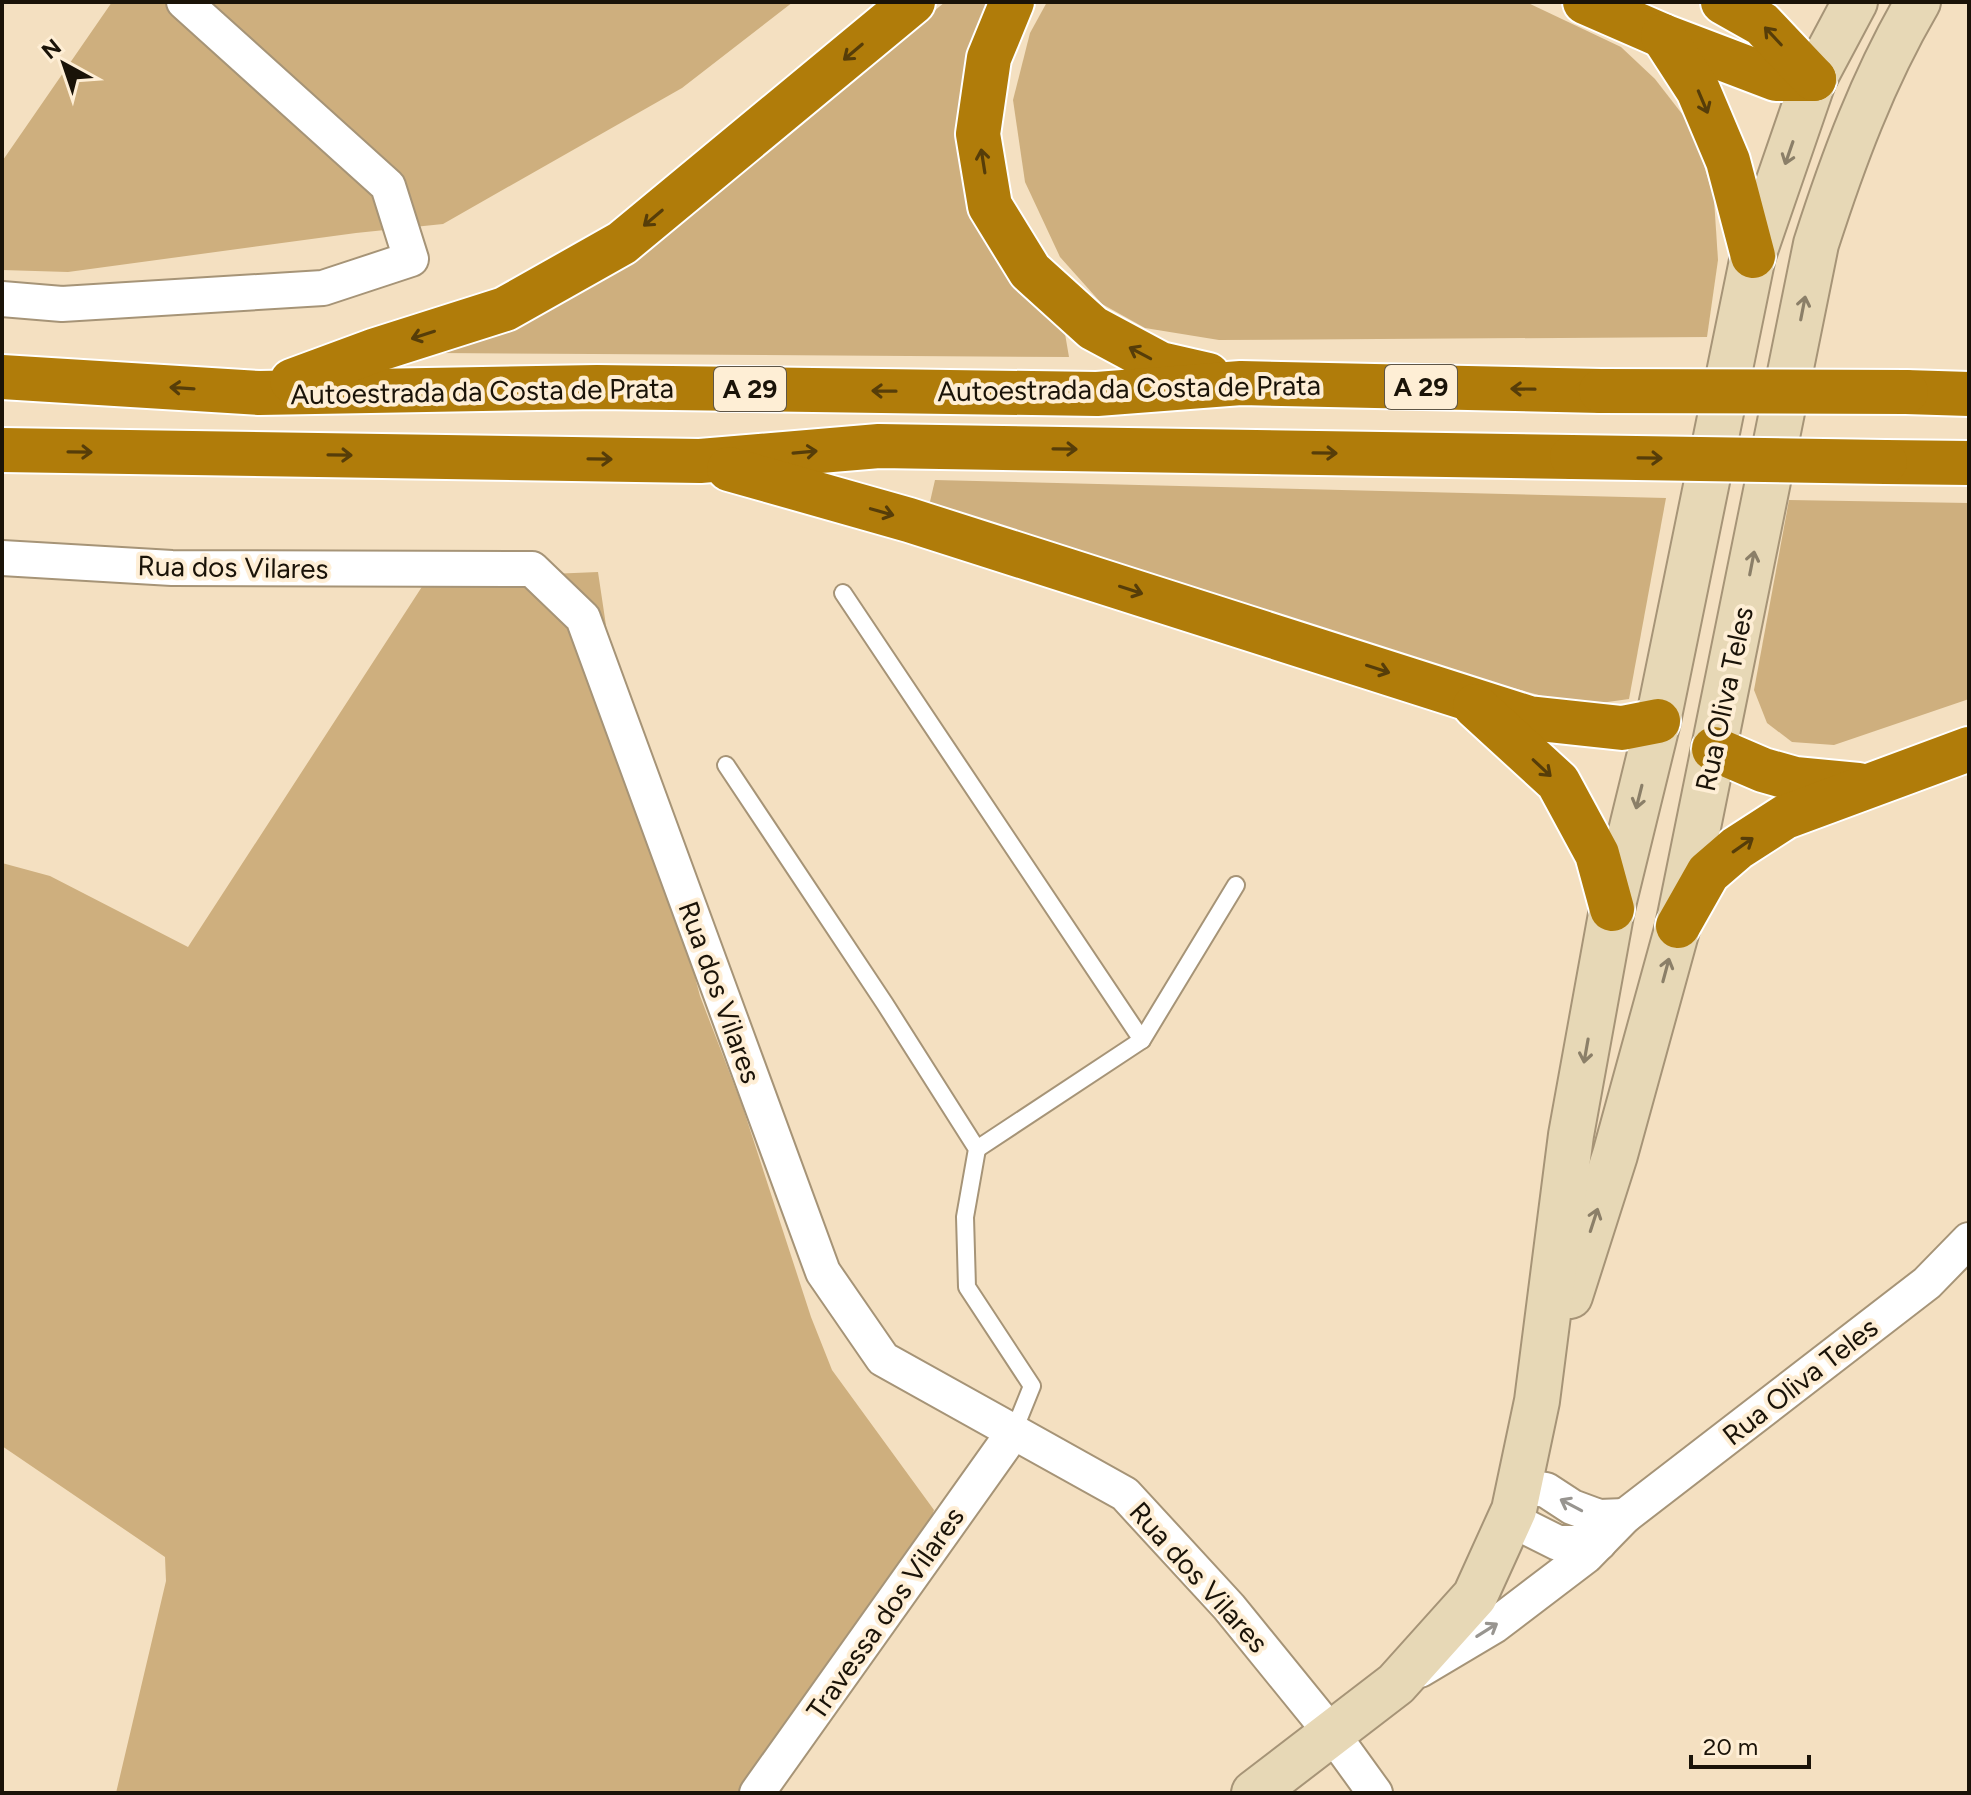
<svg xmlns="http://www.w3.org/2000/svg" width="1971" height="1795" font-family="Figtree,sans-serif">
<style>
.green{fill:#ceaf7e}
.lines{fill:none;stroke-linecap:round;stroke-linejoin:round}
.lane-casing{stroke:#a69477;stroke-width:20}
.street-casing{stroke:#a69477;stroke-width:38}
.secondary-casing{stroke:#a69477;stroke-width:48}
.highway-casing{stroke:#fff;stroke-width:48}
.lane{stroke:#fff;stroke-width:16}
.street{stroke:#fff;stroke-width:34}
.secondary{stroke:#e7d8b6;stroke-width:44}
.highway{stroke:#b07c0a;stroke-width:44}
.highway-bridge-casing{stroke:#fff;stroke-width:48;stroke-linecap:butt}
.highway-bridge{stroke:#b07c0a;stroke-width:44}
.oneway{stroke:#563d09}
.oneway2{stroke:#8b7f68}
.oneway3{stroke:#989590}
.labels{text-anchor:middle;dominant-baseline:central;stroke-width:8;stroke-linejoin:round;paint-order:stroke}
.shield{fill:#feeed5;stroke:#5e5546;stroke-width:2}
.shield-label{font-size:26px;font-weight:bold;fill:#1a1308}
.street-label{font-size:28px;fill:#1a1308;stroke:#feeed5}
</style>
<rect width="100%" height="100%" fill="#f4e0c1"/>
<g class="green">
<polygon points="112,2 793,2 682,88 443,224 356,233 68,272 2,270 3,160"/>
<polygon points="945,2 992,2 973,37 961,110 965,199 988,246 1022,288 1063,322 1069,357 438,353 531,319 626,265"/>
<polygon points="1047,2 1526,2 1621,47 1655,79 1693,128 1714,199 1718,260 1707,337 1219,340 1145,328 1102,304 1060,257 1025,182 1013,100 1030,33"/>
<polygon points="935,480 1666,498 1629,699 1579,706 1385,653 929,506"/>
<polygon points="1789,500 1969,503 1969,699 1834,745 1792,742 1767,723 1754,690"/>
<polygon points="598,572 611,659 700,996 742,1105 811,1317 832,1370 934,1510 910,1580 757,1793 116,1793 166,1581 165,1557 2,1446 2,863 50,876 188,947 427,579"/>
</g>
<g class="lines">
<g class="lane-casing">
<g id="lane">
<polyline points="843,593 1142,1040"/>
<polyline points="726,765 885,1004 977,1149 965,1217 967,1287 1032,1386 1013,1433"/>
<polyline points="977,1149 1142,1040 1236,885"/>
</g>
</g>
<g class="street-casing">
<g id="street">
<polyline points="2,299 62,304 323,288 411,259 388,186 184,2"/>
<polyline points="2,558 172,568 532,569 583,618 823,1272 883,1359 1125,1494 1229,1607 1333,1735 1375,1793"/>
<polyline points="1519,1486 1546,1490 1572,1507 1599,1517 1625,1516"/>
<polyline points="1510,1519 1558,1543 1599,1543"/>
<polyline points="1420,1670 1494,1626 1586,1556 1625,1516 1927,1283 1969,1240"/>
<polyline points="757,1793 1013,1433"/>
</g>
</g>
<g class="secondary-casing">
<g id="secondary">
<path d="M1570,1296L1615,1155L1678,926L1816,244C1843,160 1873,79 1918,2"/>
<polyline points="1254,1793 1396,1684 1475,1596 1514,1510 1537,1401 1571,1135 1612,909 1658,721 1753,256 1814,79 1855,2"/>
</g>
</g>
<g class="highway-casing">
<g id="highway">
<polyline points="1012,2 989,58 978,134 990,206 1030,271 1093,328 1160,364 1208,375"/>
<polyline points="1585,2 1663,36 1776,79 1814,79"/>
<polyline points="1723,2 1762,24 1814,79"/>
<polyline points="1663,36 1698,90 1728,161 1753,256"/>
<polyline points="2,377 259,393 597,387 1097,394 1241,383 1601,391"/>
<polyline points="292,381 376,350 505,309 622,243 913,2"/>
<polyline points="1906,392 1969,394"/>
<polyline points="2,450 700,461 879,446 1572,457"/>
<polyline points="1885,462 1969,463"/>
<polyline points="729,469 909,520 1529,718 1622,728 1658,721"/>
<polyline points="1475,706 1558,782 1597,854 1612,909"/>
<polyline points="1714,749 1763,770 1795,779 1858,785"/>
<polyline points="1678,926 1708,873 1737,848 1785,817 1969,749"/>
</g>
</g>
<use href="#lane" class="lane"/>
<use href="#street" class="street"/>
<use href="#secondary" class="secondary"/>
<use href="#highway" class="highway"/>
<g class="highway-bridge-casing">
<g id="highway-bridge">
<polyline points="1601,391 1906,392"/>
<polyline points="1572,457 1885,462"/>
</g>
</g>
<use href="#highway-bridge" class="highway-bridge"/>
</g>
<defs><path id="oneway-shaft" d="M-6 0H5M1.5-3L5.5 0L1.5 3" fill="none" stroke-width="1.6" stroke-linecap="round" stroke-linejoin="round" transform="scale(2)"/></defs>
<g class="oneway">
<use href="#oneway-shaft" transform="translate(1773 36) rotate(-133)"/>
<use href="#oneway-shaft" transform="translate(853 52) rotate(140)"/>
<use href="#oneway-shaft" transform="translate(1703 102) rotate(67)"/>
<use href="#oneway-shaft" transform="translate(983 161) rotate(-99)"/>
<use href="#oneway-shaft" transform="translate(653 218) rotate(140)"/>
<use href="#oneway-shaft" transform="translate(423 335) rotate(162)"/>
<use href="#oneway-shaft" transform="translate(1140 353) rotate(-152)"/>
<use href="#oneway-shaft" transform="translate(182 388) rotate(-176)"/>
<use href="#oneway-shaft" transform="translate(1523 389) rotate(-179)"/>
<use href="#oneway-shaft" transform="translate(884 391) rotate(-179)"/>
<use href="#oneway-shaft" transform="translate(1065 449) rotate(1)"/>
<use href="#oneway-shaft" transform="translate(80 452) rotate(1)"/>
<use href="#oneway-shaft" transform="translate(805 452) rotate(-5)"/>
<use href="#oneway-shaft" transform="translate(1325 453) rotate(1)"/>
<use href="#oneway-shaft" transform="translate(340 455) rotate(1)"/>
<use href="#oneway-shaft" transform="translate(1650 458) rotate(1)"/>
<use href="#oneway-shaft" transform="translate(600 459) rotate(1)"/>
<use href="#oneway-shaft" transform="translate(882 512) rotate(16)"/>
<use href="#oneway-shaft" transform="translate(1131 590) rotate(18)"/>
<use href="#oneway-shaft" transform="translate(1378 669) rotate(18)"/>
<use href="#oneway-shaft" transform="translate(1542 768) rotate(43)"/>
<use href="#oneway-shaft" transform="translate(1743 845) rotate(-35)"/>
</g>
<g class="oneway2">
<use href="#oneway-shaft" transform="translate(1789 153) rotate(109)"/>
<use href="#oneway-shaft" transform="translate(1803 308) rotate(-79)"/>
<use href="#oneway-shaft" transform="translate(1752 563) rotate(-79)"/>
<use href="#oneway-shaft" transform="translate(1639 797) rotate(104)"/>
<use href="#oneway-shaft" transform="translate(1666 970) rotate(-75)"/>
<use href="#oneway-shaft" transform="translate(1586 1051) rotate(100)"/>
<use href="#oneway-shaft" transform="translate(1594 1220) rotate(-72)"/>
</g>
<g class="oneway3">
<use href="#oneway-shaft" transform="translate(1571 1505) rotate(-152)"/>
<use href="#oneway-shaft" transform="translate(1487 1630) rotate(-32)"/>
</g>
<g class="labels">
<g class="shield">
<rect x="1385" y="365" width="72" height="44" rx="6"/>
<rect x="714" y="367" width="72" height="44" rx="6"/>
</g>
<g class="shield-label">
<text x="1421" y="387">A 29</text>
<text x="750" y="389">A 29</text>
</g>
<g class="street-label">
<text transform="translate(1129 388) rotate(-1)">Autoestrada da Costa de Prata</text>
<text transform="translate(482 391) rotate(-1)">Autoestrada da Costa de Prata</text>
<text transform="translate(233 567) rotate(1)">Rua dos Vilares</text>
<text transform="translate(1724 699) rotate(-78)">Rua Oliva Teles</text>
<text transform="translate(720 992) rotate(70)">Rua dos Vilares</text>
<text transform="translate(1800 1381) rotate(-38)">Rua Oliva Teles</text>
<text transform="translate(1199 1577) rotate(48)">Rua dos Vilares</text>
<text transform="translate(885 1613) rotate(-55)">Travessa dos Vilares</text>
</g>
</g>
<rect width="1971" height="1795" fill="none" stroke="#1a1308" stroke-width="8"/>
<g transform="translate(64 64) rotate(320)" stroke="#feeed5" stroke-width="6" paint-order="stroke">
<path d="M0-6L14 30L0 20L-14 30Z" fill="#1a1308"/>
<text y="-12" font-size="22" font-weight="bold" text-anchor="middle" fill="#1a1308">N</text>
</g>
<path d="M1691 1755v12h118v-12" fill="none" stroke="#1a1308" stroke-width="4"/>
<text x="1703" y="1755" font-size="24" fill="#1a1308" stroke="#feeed5" stroke-width="6" paint-order="stroke">20 m</text>
</svg>
